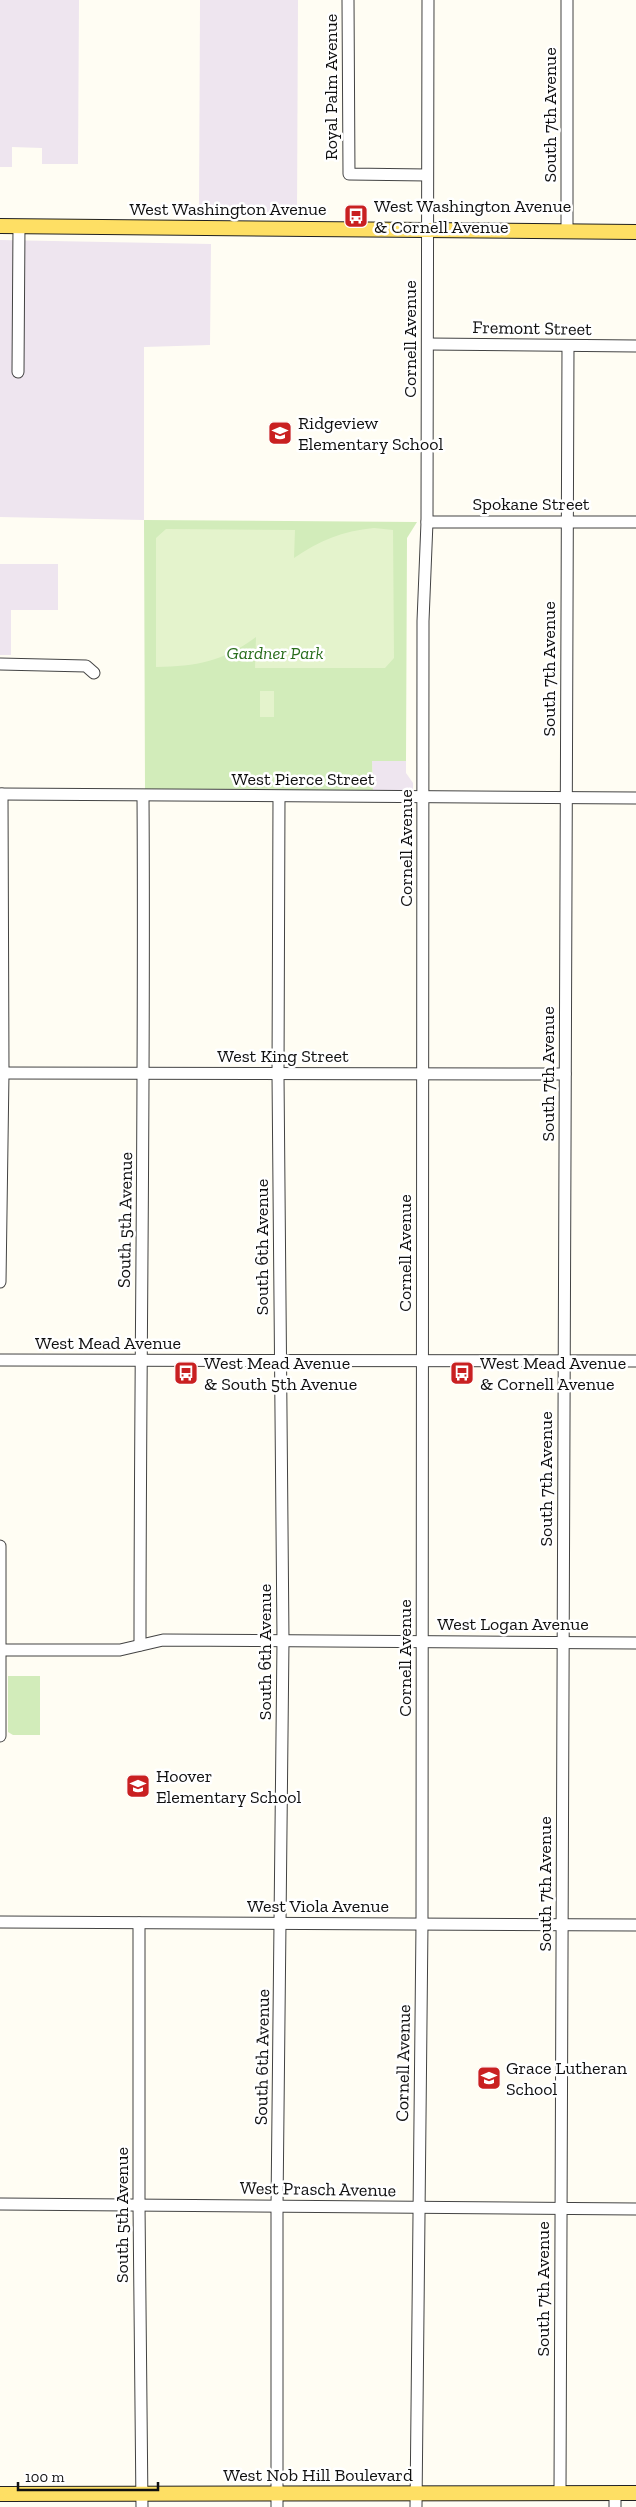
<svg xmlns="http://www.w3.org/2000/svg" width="636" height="2507" font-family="'Zilla Slab',serif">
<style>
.industrial{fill:#eee5ef}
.green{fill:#d2ecba}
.pitch{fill:#e4f3cc}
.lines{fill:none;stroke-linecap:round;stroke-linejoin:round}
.minor-casing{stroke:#434343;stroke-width:13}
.major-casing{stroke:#212121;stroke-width:16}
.minor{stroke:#fff;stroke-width:11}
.major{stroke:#fedf64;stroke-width:14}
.labels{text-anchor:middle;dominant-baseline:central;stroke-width:5;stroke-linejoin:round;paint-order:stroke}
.street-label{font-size:18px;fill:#101010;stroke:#fff}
.poi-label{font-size:18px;fill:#101010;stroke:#fff;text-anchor:start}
.park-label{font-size:18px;font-style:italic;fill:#296d1c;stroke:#fff}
</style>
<rect width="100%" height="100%" fill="#fffdf3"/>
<g class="industrial">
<polygon points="0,0 79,0 78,164 42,164 42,148 12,147 12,167 0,167"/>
<polygon points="200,0 298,0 297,214 199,213"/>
<polygon points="0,240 211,244 210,345 144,347 144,520 0,517"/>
<polygon points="0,564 58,564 58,610 11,610 11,655 0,655"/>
<polygon points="372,761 406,761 406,773 413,783 413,792 373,793"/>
</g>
<g class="green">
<polygon points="144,520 417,522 407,538 406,761 372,761 373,793 145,789"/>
<polygon points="8,1676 40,1676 40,1735 13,1735 8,1732"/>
</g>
<g class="pitch">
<path d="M374,528L393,530L394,658L385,668H255L256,637C222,662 197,666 156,667V538L166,529L295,530L294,558C319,541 342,531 374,528Z"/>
<rect x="260" y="691" width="14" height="26"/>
</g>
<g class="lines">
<g class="minor-casing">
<g id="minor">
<polyline points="348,0 349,174 427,175"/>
<polyline points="567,231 567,0"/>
<polyline points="428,344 636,346"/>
<polyline points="18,372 19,226"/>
<polyline points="427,522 636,522"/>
<polyline points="0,664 86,666 94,673"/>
<polyline points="0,794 636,798"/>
<polyline points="0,1073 565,1074"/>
<polyline points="0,1282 3,1073 2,794"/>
<polyline points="0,1360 636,1361"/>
<polyline points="0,1546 0,1736"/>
<path d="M140,1645C140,1362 145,1079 143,796"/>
<polyline points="1,1650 120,1650 163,1640 636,1643"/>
<polyline points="0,1922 636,1925"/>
<polyline points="139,1923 139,2205 142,2507"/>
<polyline points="0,2204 636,2209"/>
<polyline points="560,2493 568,346"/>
<polyline points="615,2493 615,2507"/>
<polyline points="277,2507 277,2206 283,1640 278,1075 279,797"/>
<polyline points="416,2507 422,1924 423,621 427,522 428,0"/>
</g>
</g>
<g class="major-casing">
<g id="major">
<polyline points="0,226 636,232"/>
<polyline points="0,2494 636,2493"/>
</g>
</g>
<use href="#minor" class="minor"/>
<use href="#major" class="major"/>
</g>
<defs>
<g id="bus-square" transform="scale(1.25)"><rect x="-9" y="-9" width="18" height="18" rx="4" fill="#c92021" stroke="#fff"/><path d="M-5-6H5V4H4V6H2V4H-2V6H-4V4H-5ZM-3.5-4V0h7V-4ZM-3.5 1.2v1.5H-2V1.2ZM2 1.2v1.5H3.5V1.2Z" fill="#fff"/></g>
<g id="school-square" transform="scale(1.25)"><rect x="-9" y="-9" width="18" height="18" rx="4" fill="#c92021" stroke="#fff"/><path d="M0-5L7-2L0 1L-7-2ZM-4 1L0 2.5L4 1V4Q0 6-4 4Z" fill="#fff"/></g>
</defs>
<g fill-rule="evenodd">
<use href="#bus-square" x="356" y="216"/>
<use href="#school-square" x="280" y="433"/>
<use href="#bus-square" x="186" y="1373"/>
<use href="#bus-square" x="462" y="1373"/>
<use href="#school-square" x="138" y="1786"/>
<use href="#school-square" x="489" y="2078"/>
</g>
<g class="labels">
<g class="street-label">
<text transform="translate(331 87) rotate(-90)">Royal Palm Avenue</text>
<text transform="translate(550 115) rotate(-90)">South 7th Avenue</text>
<text x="228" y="209">West Washington Avenue</text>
<text transform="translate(532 328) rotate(1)">Fremont Street</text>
<text transform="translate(410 339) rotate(-90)">Cornell Avenue</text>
<text x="531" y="504">Spokane Street</text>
<text transform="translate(549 669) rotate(-90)">South 7th Avenue</text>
<text x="303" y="779">West Pierce Street</text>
<text transform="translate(406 848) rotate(-90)">Cornell Avenue</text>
<text x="283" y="1056">West King Street</text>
<text transform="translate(548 1074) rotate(-90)">South 7th Avenue</text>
<text transform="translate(125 1220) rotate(-89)">South 5th Avenue</text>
<text transform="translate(262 1247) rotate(-90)">South 6th Avenue</text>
<text transform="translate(405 1253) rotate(-90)">Cornell Avenue</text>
<text x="108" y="1343">West Mead Avenue</text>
<text transform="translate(546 1479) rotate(-90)">South 7th Avenue</text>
<text x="513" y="1624">West Logan Avenue</text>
<text transform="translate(265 1652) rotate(-90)">South 6th Avenue</text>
<text transform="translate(405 1658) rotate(-90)">Cornell Avenue</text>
<text transform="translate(545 1884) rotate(-90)">South 7th Avenue</text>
<text x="318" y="1906">West Viola Avenue</text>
<text transform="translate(262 2057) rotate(-89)">South 6th Avenue</text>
<text transform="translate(403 2063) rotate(-89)">Cornell Avenue</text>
<text transform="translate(318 2189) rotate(1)">West Prasch Avenue</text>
<text transform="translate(122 2215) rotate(-90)">South 5th Avenue</text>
<text transform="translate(543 2289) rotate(-90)">South 7th Avenue</text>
<text x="318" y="2475">West Nob Hill Boulevard</text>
</g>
<g class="poi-label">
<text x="374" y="206">West Washington Avenue<tspan x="374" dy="21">&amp; Cornell Avenue</tspan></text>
<text x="298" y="423">Ridgeview<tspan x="298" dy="21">Elementary School</tspan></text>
<text x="204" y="1363">West Mead Avenue<tspan x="204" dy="21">&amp; South 5th Avenue</tspan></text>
<text x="480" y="1363">West Mead Avenue<tspan x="480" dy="21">&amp; Cornell Avenue</tspan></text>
<text x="156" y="1776">Hoover<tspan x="156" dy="21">Elementary School</tspan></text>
<text x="506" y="2068">Grace Lutheran<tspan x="506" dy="21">School</tspan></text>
</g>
<g class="park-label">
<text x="275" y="653">Gardner Park</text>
</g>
</g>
<path d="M18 2482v8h140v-8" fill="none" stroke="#101010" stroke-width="2.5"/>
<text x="25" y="2482" font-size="15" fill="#101010" stroke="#ffffff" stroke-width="4" paint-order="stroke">100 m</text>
</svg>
